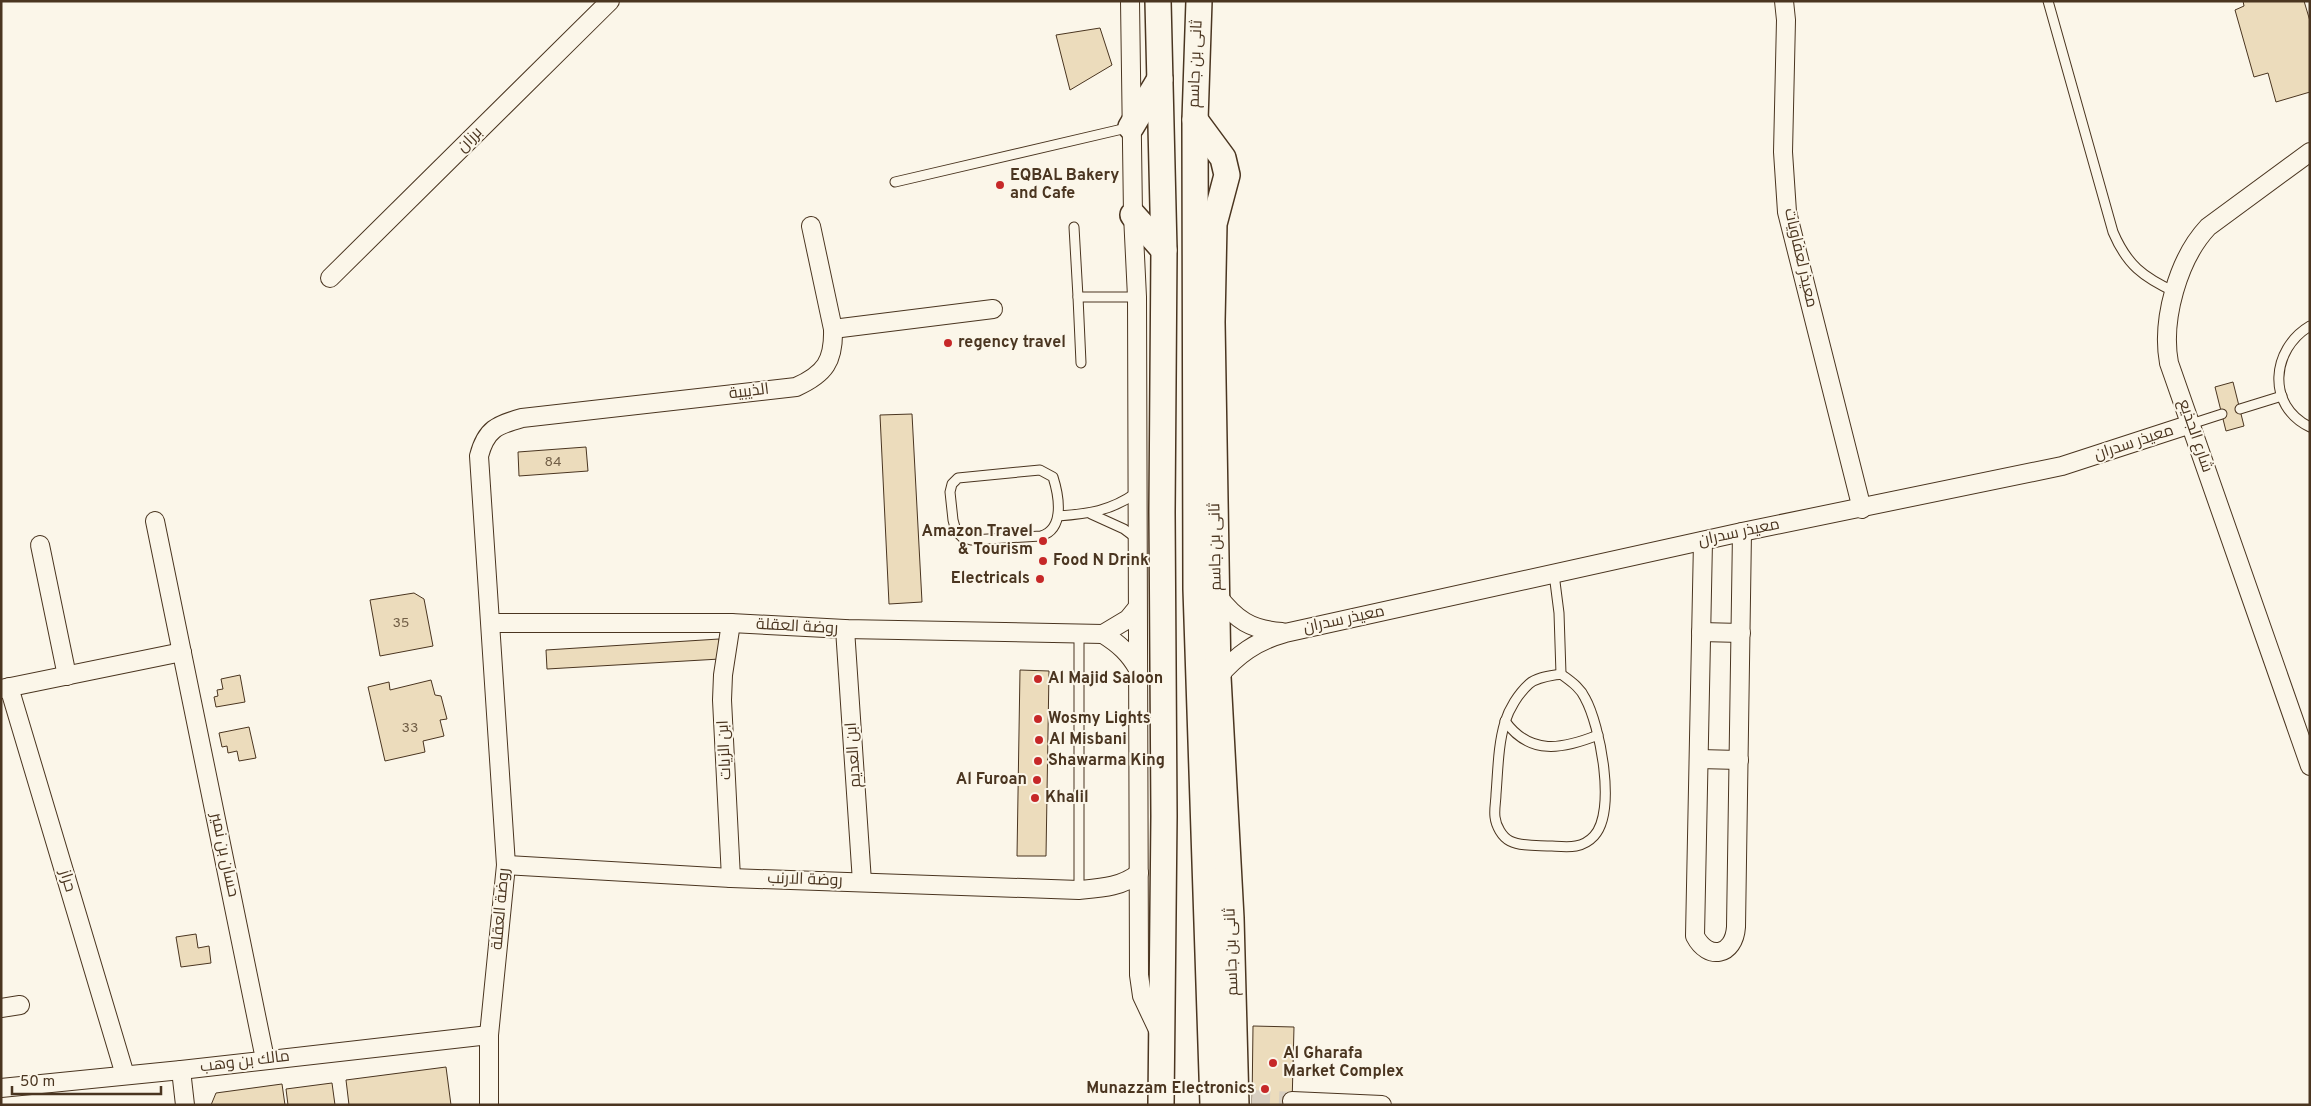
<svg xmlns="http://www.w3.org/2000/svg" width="2311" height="1106" font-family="Overpass,Cairo,sans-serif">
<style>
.building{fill:#ecdcbc;stroke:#4a3520}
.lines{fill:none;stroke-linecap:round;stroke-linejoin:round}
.street-tunnel{stroke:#d8cfc1;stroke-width:18;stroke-dasharray:18 9;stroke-linecap:butt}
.lane-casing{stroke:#4a3520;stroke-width:11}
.street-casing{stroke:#4a3520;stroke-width:20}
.secondary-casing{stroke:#4a3520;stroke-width:28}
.lane{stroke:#fbf6e9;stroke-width:9}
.street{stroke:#fbf6e9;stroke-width:18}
.secondary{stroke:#fbf6e9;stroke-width:25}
.poi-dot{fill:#c62828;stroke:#fbf6e9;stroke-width:2}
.labels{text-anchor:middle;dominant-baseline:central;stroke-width:4;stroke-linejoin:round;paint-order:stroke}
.number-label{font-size:14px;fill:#725f47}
.street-label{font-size:16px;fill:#4a3520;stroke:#fbf6e9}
.poi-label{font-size:16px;font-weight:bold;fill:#4a3520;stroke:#fbf6e9;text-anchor:start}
</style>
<rect width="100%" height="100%" fill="#fbf6e9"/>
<g class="building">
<polygon points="2243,1 2304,1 2310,21 2310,92 2276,102 2268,73 2254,77 2235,10 2244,6"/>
<polygon points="1100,28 1112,65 1070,90 1056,35"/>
<polygon points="2233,382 2244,426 2226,431 2215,387"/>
<polygon points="912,414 922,602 889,604 880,415"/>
<polygon points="586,447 588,471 519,476 518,452"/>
<polygon points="414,593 424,599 433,646 380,656 370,600"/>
<polygon points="719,639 720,659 547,669 546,650"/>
<polygon points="1020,670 1049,671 1046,856 1017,856"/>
<polygon points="240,675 245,702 216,707 214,697 218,696 217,690 223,689 221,679"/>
<polygon points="431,680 435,695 441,696 447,719 440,720 444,736 423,741 425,752 385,761 368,687 389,682 390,690"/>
<polygon points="249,727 256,758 239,761 237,751 228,753 227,746 222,747 219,733"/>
<polygon points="196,934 198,948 209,946 211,963 181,967 176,937"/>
<polygon points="1253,1026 1294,1027 1292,1105 1252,1105"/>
<polygon points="446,1067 451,1105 349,1105 346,1080"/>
<polygon points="332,1083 335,1105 288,1105 286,1089"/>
<polygon points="282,1084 285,1105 211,1105 216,1093"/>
</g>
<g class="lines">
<polyline class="street-tunnel" points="1252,1099 1292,1101"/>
<g class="lane-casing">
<g id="lane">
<path d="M2048,1L2113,232C2127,265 2143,277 2175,292"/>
<polyline points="895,182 1131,127"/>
<polyline points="1074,227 1078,297"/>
<path d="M2310,326C2271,349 2266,406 2310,427"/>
<polyline points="1081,363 1078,297 1137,297"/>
<polyline points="2240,409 2282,396"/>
<polyline points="2191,424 2222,414"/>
<path d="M1040,470L1053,477C1059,496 1065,529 1041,536L971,540L963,538L956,531L953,520L950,492L952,484L958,478Z"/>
<polyline points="1091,514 1124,529 1136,538"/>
<path d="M1058,516C1088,514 1111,511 1136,493"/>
<polyline points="1554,574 1559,613 1561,674"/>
<path d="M1561,674C1570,681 1580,687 1585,698C1600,725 1617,811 1594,836C1582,849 1568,847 1552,846C1539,845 1522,847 1510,841C1502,837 1496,826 1495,817C1494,809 1496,801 1496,794C1498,770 1498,745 1505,722C1509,709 1518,694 1529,684C1537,677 1550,676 1561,674Z"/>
<path d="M1505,721C1530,756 1563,749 1598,735"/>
<polyline points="1079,890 1079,634"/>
</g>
</g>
<g class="street-casing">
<g id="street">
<polyline points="1130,1 1133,215 1137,297 1139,975 1142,996 1159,1032"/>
<polyline points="1784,1 1786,20 1783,152 1787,212 1862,509"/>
<path d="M2310,152L2208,227C2178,259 2161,320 2169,363L2310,766"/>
<polyline points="330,278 610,1"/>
<polyline points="833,329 993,309"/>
<polyline points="155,521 265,1059"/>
<path d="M1703,541L1695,936C1708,961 1734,956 1736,927L1742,532"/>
<polyline points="40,545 67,676"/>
<path d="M1217,595C1236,620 1251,630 1282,632"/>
<polyline points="491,623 731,623 845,629 1103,634 1128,619 1137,608"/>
<polyline points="731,623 723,675 722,700 731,878"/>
<polyline points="845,629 862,882"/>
<polyline points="1701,632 1741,633"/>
<path d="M1103,634C1119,644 1129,653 1138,669"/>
<path d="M1218,677C1237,655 1256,641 1285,633L1742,532L2062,466L2191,424"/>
<polyline points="9,687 125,1075"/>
<polyline points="1,689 182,652"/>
<polyline points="1699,759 1739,760"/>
<path d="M506,865L731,878L1079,890C1101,888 1122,887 1139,873"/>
<polyline points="1,1008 20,1005"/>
<polyline points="181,1070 185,1105"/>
<polyline points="1,1088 181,1070 489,1035"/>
<polyline points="1292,1101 1382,1105"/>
<path d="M489,1105V1035L506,865L479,456C486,429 497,425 522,418L796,387C825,374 834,361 833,329L811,226"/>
</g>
</g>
<g class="secondary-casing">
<g id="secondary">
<polyline points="1158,1 1164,250 1162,512 1164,816 1161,1105"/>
<polyline points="1199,1 1195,120 1196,589 1213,1105"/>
<polyline points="1195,120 1223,158 1227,175 1214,224 1212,322 1218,677 1231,918 1236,1105"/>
<polyline points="1131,127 1160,79"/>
<polyline points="1133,215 1164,250"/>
</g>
</g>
<use href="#lane" class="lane"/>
<use href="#street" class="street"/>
<use href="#secondary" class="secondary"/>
</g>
<g class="poi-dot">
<circle cx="1000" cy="185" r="5"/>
<circle cx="948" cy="343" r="5"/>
<circle cx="1043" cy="541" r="5"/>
<circle cx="1043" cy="561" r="5"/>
<circle cx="1040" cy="579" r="5"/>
<circle cx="1038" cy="679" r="5"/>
<circle cx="1038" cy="719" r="5"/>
<circle cx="1039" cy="740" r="5"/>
<circle cx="1038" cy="761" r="5"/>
<circle cx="1037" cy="780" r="5"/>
<circle cx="1035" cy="798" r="5"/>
<circle cx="1273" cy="1063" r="5"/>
<circle cx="1265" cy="1089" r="5"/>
</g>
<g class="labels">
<g class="number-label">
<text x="553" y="462">84</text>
<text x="401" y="623">35</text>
<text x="410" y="728">33</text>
</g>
<g class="street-label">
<text transform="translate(1196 64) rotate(-88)">ثانى بن جاسم</text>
<text transform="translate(470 140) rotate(-45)">برزان</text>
<text transform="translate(1800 258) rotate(77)">معيذر لعفاويات</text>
<text transform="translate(749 392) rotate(-7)">الذيبية</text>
<text transform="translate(2195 436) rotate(71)">شارع الجذيع</text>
<text transform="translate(2134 443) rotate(-18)">معيذر سدران</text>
<text transform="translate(1739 533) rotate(-12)">معيذر سدران</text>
<text transform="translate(1216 547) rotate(-91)">ثانى بن جاسم</text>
<text transform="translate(1344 620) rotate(-12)">معيذر سدران</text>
<text transform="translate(797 627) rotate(3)">روضة العقلة</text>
<text transform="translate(725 750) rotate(-93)">ابن الزيات</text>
<text transform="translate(854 755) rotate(-94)">ابن العديم</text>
<text transform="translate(224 855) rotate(78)">حسان بن نمير</text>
<text transform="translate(805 880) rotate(2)">روضة الارنب</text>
<text transform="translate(67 881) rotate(73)">حراز</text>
<text transform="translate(501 909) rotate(-85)">روضة العقلة</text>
<text transform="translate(1232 952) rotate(-92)">ثانى بن جاسم</text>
<text transform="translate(245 1062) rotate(-7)">مالك بن وهب</text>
</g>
<g class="poi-label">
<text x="1010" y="176">EQBAL Bakery<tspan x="1010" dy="18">and Cafe</tspan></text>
<text x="958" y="343">regency travel</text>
<text x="1033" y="532" text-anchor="end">Amazon Travel<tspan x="1033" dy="18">&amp; Tourism</tspan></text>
<text x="1053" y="561">Food N Drink</text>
<text x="1030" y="579" text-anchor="end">Electricals</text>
<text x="1048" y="679">Al Majid Saloon</text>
<text x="1048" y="719">Wosmy Lights</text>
<text x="1049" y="740">Al Misbani</text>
<text x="1048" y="761">Shawarma King</text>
<text x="1027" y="780" text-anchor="end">Al Furoan</text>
<text x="1045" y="798">Khalil</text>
<text x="1283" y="1054">Al Gharafa<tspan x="1283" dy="18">Market Complex</tspan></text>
<text x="1255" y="1089" text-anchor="end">Munazzam Electronics</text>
</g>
</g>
<rect width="2311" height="1106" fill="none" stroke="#4a3520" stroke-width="5"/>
<path d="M12 1086v8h149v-8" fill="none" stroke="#4a3520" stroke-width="2.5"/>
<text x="20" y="1086" font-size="15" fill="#4a3520" stroke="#fbf6e9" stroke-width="4" paint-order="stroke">50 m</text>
</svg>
